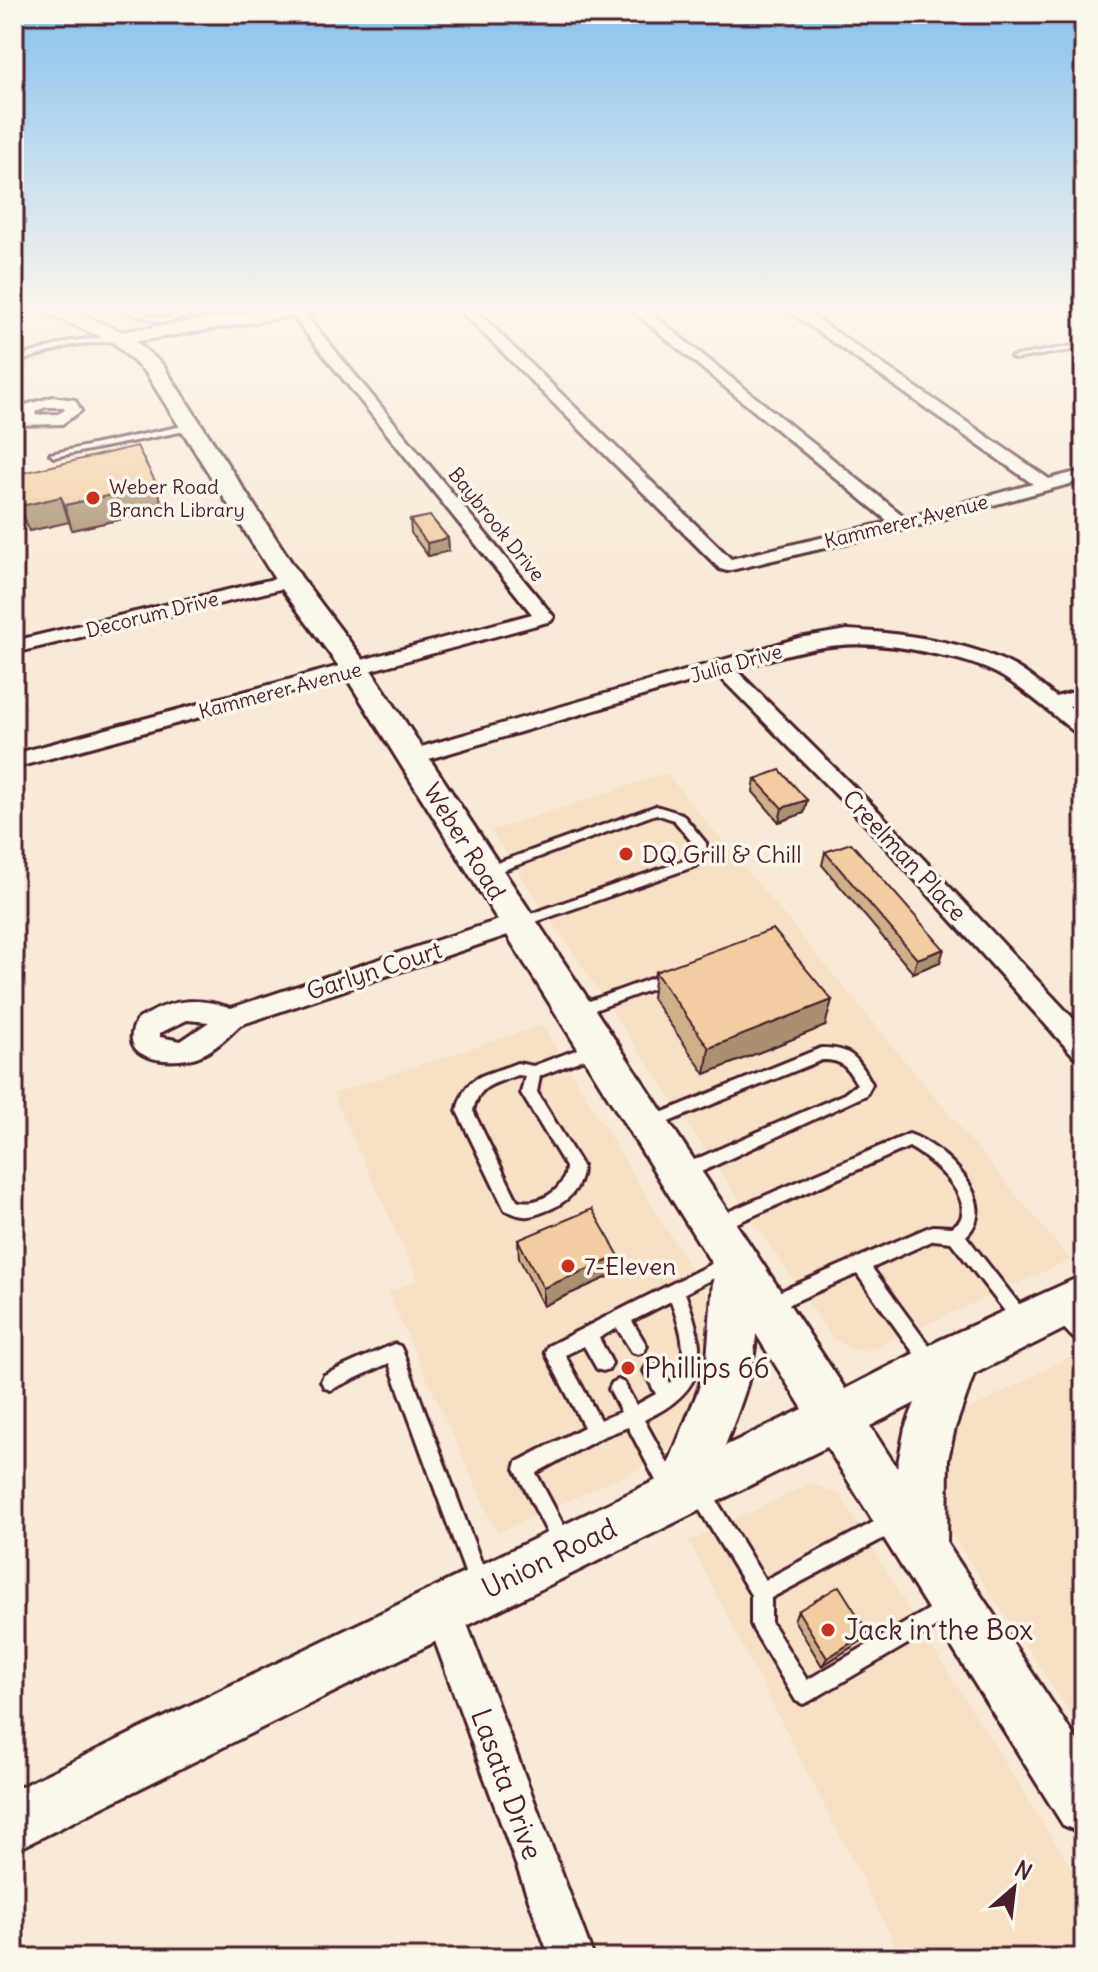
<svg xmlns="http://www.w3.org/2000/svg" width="1098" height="1972" font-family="Delius,sans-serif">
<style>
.built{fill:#f6e1c6}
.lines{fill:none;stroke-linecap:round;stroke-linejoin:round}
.service-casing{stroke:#4a1f2b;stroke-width:6}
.minor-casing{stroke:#4a1f2b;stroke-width:6}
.tertiary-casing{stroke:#4a1f2b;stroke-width:6}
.secondary-casing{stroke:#4a1f2b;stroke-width:6}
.service{fill:#fbf7ec;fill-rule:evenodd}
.minor{fill:#fbf7ec;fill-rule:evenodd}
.tertiary{fill:#fbf7ec;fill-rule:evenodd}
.secondary{fill:#fbf7ec;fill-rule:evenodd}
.wall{fill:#cfb08a;stroke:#4a1f2b;stroke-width:2}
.shaded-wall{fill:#a99071;stroke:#4a1f2b;stroke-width:2}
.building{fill:#f1cda1;stroke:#4a1f2b;stroke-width:2}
.poi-dot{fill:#c8321e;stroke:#fbf7ec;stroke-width:3}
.labels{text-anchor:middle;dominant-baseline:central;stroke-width:7;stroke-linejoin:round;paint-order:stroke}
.far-poi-label{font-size:20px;fill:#4a1f2b;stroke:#fbf7ec;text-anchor:start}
.far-street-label{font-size:20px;fill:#4a1f2b;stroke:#fbf7ec}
.street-label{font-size:24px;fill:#4a1f2b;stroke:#fbf7ec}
.poi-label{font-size:24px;fill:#4a1f2b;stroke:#fbf7ec;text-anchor:start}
.near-poi-label{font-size:28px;fill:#4a1f2b;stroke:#fbf7ec;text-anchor:start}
.near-street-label{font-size:28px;fill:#4a1f2b;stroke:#fbf7ec}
</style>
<rect width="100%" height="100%" fill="#f8ead6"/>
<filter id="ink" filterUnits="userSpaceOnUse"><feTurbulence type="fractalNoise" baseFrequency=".0125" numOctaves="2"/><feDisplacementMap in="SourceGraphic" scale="16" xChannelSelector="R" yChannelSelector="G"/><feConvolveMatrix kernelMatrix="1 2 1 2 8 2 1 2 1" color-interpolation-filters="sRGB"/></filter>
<g filter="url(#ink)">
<g class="built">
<polygon points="14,308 65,325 104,345 14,373"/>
<polygon points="78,308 295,308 145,331 124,327"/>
<polygon points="666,773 1070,1260 867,1351 850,1348 833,1339 491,831"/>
<polygon points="542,1025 713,1305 718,1333 687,1431 669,1448 637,1469 497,1533 388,1293 418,1280 333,1094"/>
<polygon points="1084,1349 1084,1733 943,1522 939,1445 954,1418"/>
<polygon points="812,1483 841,1496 925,1636 1084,1888 1084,1958 902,1958 689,1541"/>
</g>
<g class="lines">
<g class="service-casing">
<g id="service">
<polygon points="116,308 127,308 163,319 203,308 207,310 163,323"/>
<polygon points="120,336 124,338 123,340 72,345 14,363 14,358 71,341"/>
<polygon points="1084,344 1084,348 1015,359 1011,357"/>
<polygon points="192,424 195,425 195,429 54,457 50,454"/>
<polygon points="656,806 682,814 706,843 707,854 696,866 518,928 511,923 513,920 686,860 695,852 696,847 674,820 656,814 490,875 485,876 479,872 480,869"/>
<polygon points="672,971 679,976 677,980 575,1017 570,1016 568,1012 570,1008"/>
<path d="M597,1042L602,1044L604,1048L602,1052L540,1076L537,1092L582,1166C582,1191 565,1204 543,1212C537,1214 530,1217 524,1216C518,1216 511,1212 505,1210L457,1111C466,1075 480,1077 512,1065L517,1063L533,1066ZM518,1075L525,1076L521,1093L566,1167C566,1190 538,1207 517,1200L473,1111C479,1084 494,1084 518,1075Z"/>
<path d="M821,1048C852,1048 858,1058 872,1084L866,1095L688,1178L682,1180L676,1178L674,1173L676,1168L844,1094L857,1084C846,1067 844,1060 822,1060L651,1129L646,1127L643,1123L646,1119Z"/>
<path d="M909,1134C942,1145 1003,1201 966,1236L1033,1322L1030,1328L1024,1330L1018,1328L951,1242L934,1240L872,1268L938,1358L941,1364L938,1370L932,1372L926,1370L857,1274L771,1312L765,1310L762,1304L765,1298L927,1228L933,1226L952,1227C955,1225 960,1221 961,1218C971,1193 928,1157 909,1147L721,1230L715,1232L709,1230L707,1225L709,1220Z"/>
<path d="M729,1255L735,1257L737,1262L735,1267L685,1293C708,1354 709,1390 644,1420L679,1484L681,1491L679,1498L672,1500L665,1498L628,1427L602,1437L536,1473L573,1543L570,1550L563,1553L556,1550L515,1469L517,1462L584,1427L548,1358L545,1352L548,1346ZM671,1301C680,1326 693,1361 670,1383L659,1365L653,1363L647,1365L644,1371L656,1394L636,1405L624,1383L618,1380L612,1383L609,1389L621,1412L600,1420L565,1355L584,1346L597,1369L603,1371L609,1369L612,1363L599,1338L617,1328L632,1352L638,1354L644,1352L647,1346L632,1321Z"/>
<path d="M1061,1302L1067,1304L1084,1324V1345C1072,1340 1058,1322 1052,1310L1055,1304Z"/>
<polygon points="394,1344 400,1346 403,1352 490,1586 487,1593 480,1596 473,1593 470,1586 389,1363 330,1390 324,1387 321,1381 324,1375"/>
<polygon points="700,1483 707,1485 765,1580 889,1514 896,1511 903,1514 906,1521 903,1528 771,1598 771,1622 807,1680 943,1601 950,1598 957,1601 960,1608 957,1615 810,1701 803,1704 796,1701 754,1631 751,1624 751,1595 693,1499 691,1492 693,1485"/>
</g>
</g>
<g class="minor-casing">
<g id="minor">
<polygon points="290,308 300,308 554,617 551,621 14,768 14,754 532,614 290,313"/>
<polygon points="458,308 473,308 731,559 889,522 629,308 644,308 906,518 1033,484 785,308 801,308 1049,479 1084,470 1084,480 909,528 727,571 720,569"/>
<path d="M53,397L75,400L81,411L62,424L14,425V415H19L22,406ZM46,407H63L65,410L58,414L35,415L36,411Z"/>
<polygon points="290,575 297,577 299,581 297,585 14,653 14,641"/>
<path d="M847,630C899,633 969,641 1016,667C1030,675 1043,687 1056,697L1084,689V702L1069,706L1084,718V735L1076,733C1052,714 1029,693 1003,677C985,666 960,659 939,655C853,635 818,645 735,669L880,813L1084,1030V1059L1074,1056L864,823L717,674L412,764L404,762L401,757L404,752L799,638Z"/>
<path d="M517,914L526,917L529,923L526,929L240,1025C228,1036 216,1049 201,1055C180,1065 119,1064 134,1026C136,1019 142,1017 148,1014C176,998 201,998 231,1008ZM187,1020L209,1022L181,1041L160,1037V1033Z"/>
<polygon points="443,1592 456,1598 462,1611 594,1958 550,1958 424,1611 430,1598"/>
</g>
</g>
<g class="tertiary-casing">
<g id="tertiary">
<polygon points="278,308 319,308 310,313 120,344 111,338 120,332"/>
<polygon points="1069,308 1084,308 1084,316"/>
</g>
</g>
<g class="secondary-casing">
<path id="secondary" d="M41,308H67L127,334L162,364L301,577L371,670L845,1389L940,1340L1084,1275V1319L974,1374L955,1428L948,1459L947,1544L1084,1751V1834L1063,1825L827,1447L14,1851V1790L663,1477L698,1391L707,1359L714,1267L343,672L276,581L146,373L113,342L44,312ZM756,1334L803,1409L725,1446C739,1409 754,1374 756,1334ZM915,1403L905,1428L897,1468L870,1426Z"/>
</g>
<use href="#service" class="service"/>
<use href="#minor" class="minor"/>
<use href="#tertiary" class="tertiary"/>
<use href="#secondary" class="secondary"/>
</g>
<g class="wall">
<polygon points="14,475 157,485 163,510 72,530 69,522 29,531 14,492"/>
<polygon points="410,520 448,538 449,551 428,556 411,533"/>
<polygon points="755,779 807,800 804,813 779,822 753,792"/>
<polygon points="825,852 940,962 913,973 822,865"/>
<polygon points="655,972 825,1026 705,1074 652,998"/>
<polygon points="518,1240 617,1273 543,1306 519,1258"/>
<polygon points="798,1611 863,1640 822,1666 794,1620"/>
</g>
<g class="shaded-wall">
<polygon points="157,485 163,510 72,530 65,505"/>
<polygon points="61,497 69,522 29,531 21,506"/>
<polygon points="448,538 449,551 428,556 427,543"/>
<polygon points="807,800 804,813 779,822 782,808"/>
<polygon points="944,949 940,962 913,973 917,959"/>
<polygon points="832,1000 825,1026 705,1074 709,1048"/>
<polygon points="619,1256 617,1273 543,1306 543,1288"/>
<polygon points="868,1632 863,1640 822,1666 827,1658"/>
</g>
<g class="building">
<polygon points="137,446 157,485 65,505 61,497 21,506 14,489 14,475"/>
<polygon points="430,516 448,538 427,543 410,520"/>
<polygon points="780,770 807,800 782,808 755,779"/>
<polygon points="851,843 944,949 917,959 825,852"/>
<polygon points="773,929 832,1000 709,1048 655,972"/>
<polygon points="592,1209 619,1256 543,1288 518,1240"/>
<polygon points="839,1586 868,1632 827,1658 798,1611"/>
</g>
</g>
<linearGradient id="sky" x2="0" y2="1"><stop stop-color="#86c2ee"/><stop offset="0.53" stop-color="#fcf6ed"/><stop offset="1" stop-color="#fcf6ed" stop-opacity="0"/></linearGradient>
<rect width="1098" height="584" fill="url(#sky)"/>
<g class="poi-dot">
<circle cx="93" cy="498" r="8"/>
<circle cx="626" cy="854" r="8"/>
<circle cx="568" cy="1266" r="8"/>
<circle cx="628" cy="1368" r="8"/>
<circle cx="828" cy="1630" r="8"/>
</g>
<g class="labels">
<g class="far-poi-label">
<text x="109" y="486">Weber Road<tspan x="109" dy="23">Branch Library</tspan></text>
</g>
<g class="far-street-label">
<text transform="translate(906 521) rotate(-14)">Kammerer Avenue</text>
<text transform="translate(497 524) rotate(51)">Baybrook Drive</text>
<text transform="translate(152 614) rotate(-14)">Decorum Drive</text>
<text transform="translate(736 663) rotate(-16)">Julia Drive</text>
<text transform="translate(280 690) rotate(-15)">Kammerer Avenue</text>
</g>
<g class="street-label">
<text transform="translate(465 841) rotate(58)">Weber Road</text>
<text transform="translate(905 855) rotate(47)">Creelman Place</text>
<text transform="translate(374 970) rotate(-18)">Garlyn Court</text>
</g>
<g class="poi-label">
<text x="642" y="854">DQ Grill &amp; Chill</text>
<text x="584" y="1266">7-Eleven</text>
</g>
<g class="near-poi-label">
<text x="644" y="1368">Phillips 66</text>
<text x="844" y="1630">Jack in the Box</text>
</g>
<g class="near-street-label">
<text transform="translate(549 1558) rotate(-26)">Union Road</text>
<text transform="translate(507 1784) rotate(70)">Lasata Drive</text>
</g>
</g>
<rect width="1098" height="1972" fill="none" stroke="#fbf7ec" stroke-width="48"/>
<rect x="24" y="24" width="1050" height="1924" fill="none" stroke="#4a1f2b" stroke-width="3" filter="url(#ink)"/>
<g transform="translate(1014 1888) rotate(28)" stroke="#fbf7ec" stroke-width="6" paint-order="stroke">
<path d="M0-6L14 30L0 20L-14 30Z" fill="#4a1f2b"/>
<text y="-12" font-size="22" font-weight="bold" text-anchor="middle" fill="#4a1f2b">N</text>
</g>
</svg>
